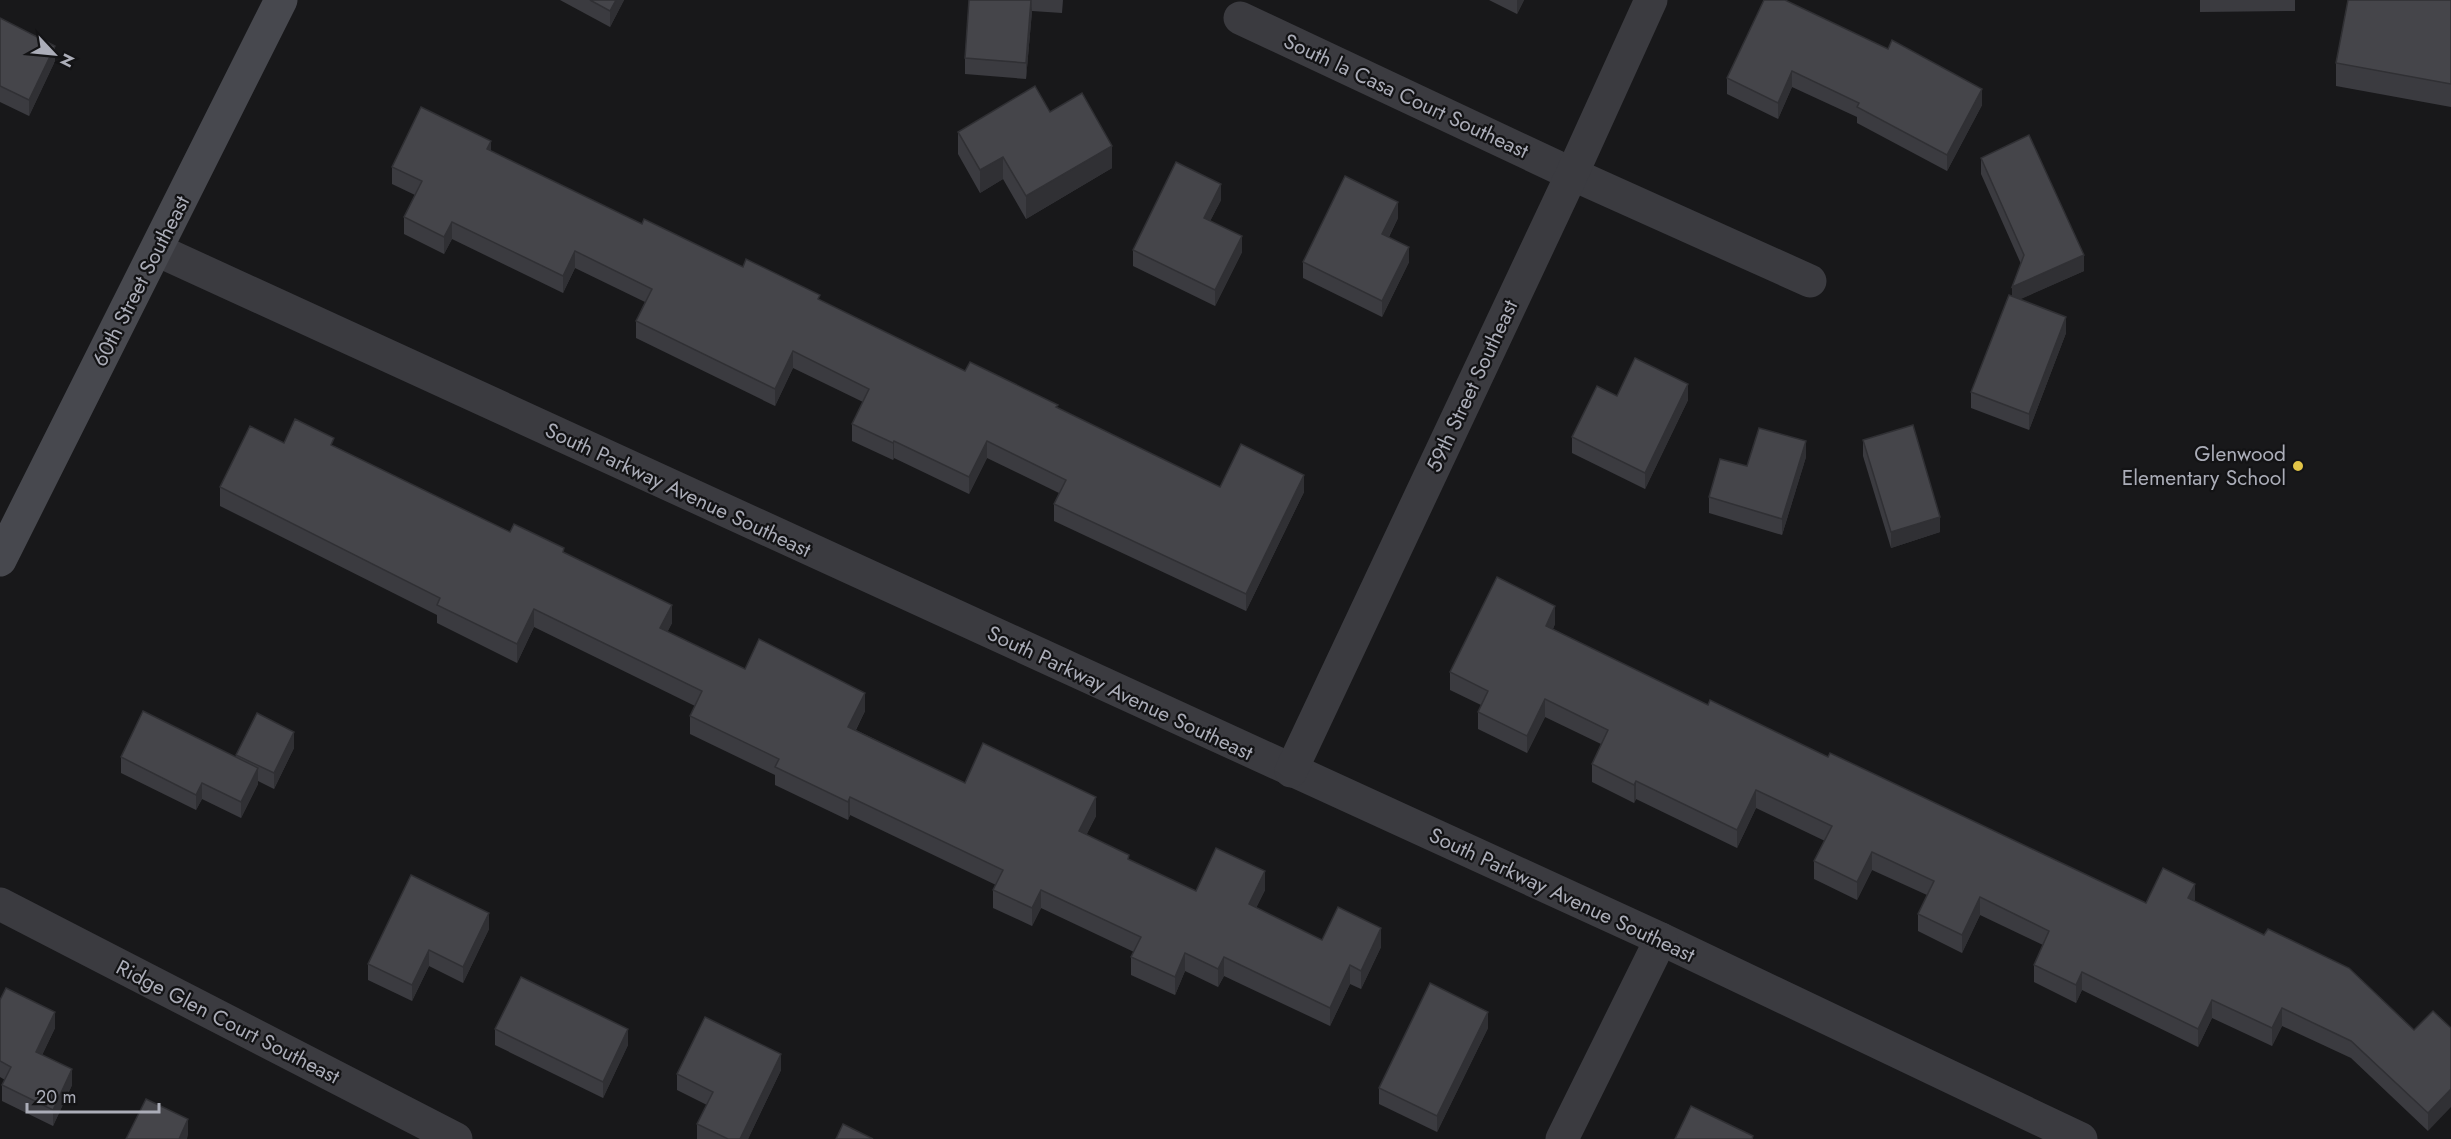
<svg xmlns="http://www.w3.org/2000/svg" width="2451" height="1139" font-family="Jost,sans-serif">
<style>
.lines{fill:none;stroke-linecap:round;stroke-linejoin:round}
.minor{stroke:#3b3b40;stroke-width:33}
.secondary{stroke:#47484e;stroke-width:33}
.wall{fill:#3b3b40}
.shaded-wall{fill:#303034}
.building{fill:#45454a;stroke:#303034;stroke-width:1.5}
.poi-dot{fill:#e2c447;stroke:#131315;stroke-width:2}
.labels{text-anchor:middle;dominant-baseline:central;stroke-width:4.5;stroke-linejoin:round;paint-order:stroke}
.street-label{font-size:21px;fill:#abadb8;stroke:#131315}
.poi-label{font-size:21px;fill:#abadb8;stroke:#131315;text-anchor:end}
</style>
<rect width="100%" height="100%" fill="#18181a"/>
<g class="lines">
<g class="minor">
<polyline points="1240,18 1572,174 1810,281"/>
<polyline points="157,250 1661,939 2081,1139"/>
<polyline points="1291,771 1572,174 1651,0"/>
<polyline points="0,904 456,1139"/>
<polyline points="1562,1139 1661,939"/>
</g>
<polyline class="secondary" points="0,560 281,0"/>
</g>
<g class="wall">
<polygon points="560,0 624,0 610,27"/>
<polygon points="969,0 1063,0 1062,13 1032,11 1026,79 965,74 965,58"/>
<polygon points="1489,0 1524,0 1517,14"/>
<polygon points="1764,0 1982,105 1947,171 1857,123 1857,117 1792,87 1778,119 1727,94 1727,78"/>
<polygon points="2200,0 2295,0 2295,11 2200,12"/>
<polygon points="2451,0 2451,107 2336,86 2336,63"/>
<polygon points="0,18 55,61 29,116 0,102"/>
<polygon points="1050,112 1112,168 1026,219 1003,179 980,193 958,154 958,132"/>
<polygon points="491,151 642,224 820,300 965,371 1058,408 1220,487 1304,492 1246,611 1054,521 1054,504 1059,493 987,458 969,494 894,458 893,460 852,441 852,424 863,402 793,368 775,406 636,338 636,321 645,302 575,268 563,293 452,239 444,254 404,234 404,217 415,195 392,184 392,167"/>
<polygon points="1981,158 2084,271 2020,299 2066,333 2029,430 1971,408 1971,392 2012,297 2021,264 1981,174"/>
<polygon points="1221,200 1210,221 1242,252 1215,306 1133,266 1133,250"/>
<polygon points="1398,218 1389,237 1409,262 1382,317 1303,278 1303,262"/>
<polygon points="1617,396 1688,400 1645,489 1572,453 1572,437"/>
<polygon points="1863,440 1940,532 1891,548 1863,456"/>
<polygon points="284,443 334,446 510,532 564,553 672,623 667,632 745,669 865,711 856,730 965,783 1096,816 1086,835 1129,860 1196,891 1265,890 1256,908 1322,940 1381,947 1361,989 1350,984 1330,1026 1224,976 1218,987 1185,971 1175,995 1131,975 1131,957 1134,952 1041,908 1032,926 993,908 993,890 996,885 850,815 848,820 775,785 775,775 690,734 690,716 695,706 534,627 517,663 437,623 437,615 220,506 220,487"/>
<polygon points="1806,457 1782,535 1709,513 1709,497 1747,466"/>
<polygon points="1555,624 1553,629 1708,705 1828,757 2146,903 2195,902 2414,1030 2433,1011 2428,1131 2351,1058 2282,1026 2272,1046 2212,1018 2198,1047 2082,990 2076,1003 2034,982 2034,965 2043,945 1980,915 1962,953 1918,931 1918,914 1927,895 1872,870 1857,900 1814,879 1814,861 1825,841 1756,808 1737,848 1636,799 1634,803 1592,782 1592,764 1601,744 1545,717 1527,753 1478,729 1478,712 1481,705 1450,690 1450,672"/>
<polygon points="294,748 274,789 258,781 258,784 241,818 202,799 196,810 121,773 121,757 236,758 236,755"/>
<polygon points="489,929 463,983 429,966 412,1001 368,980 368,964"/>
<polygon points="0,1000 55,1028 42,1055 72,1085 53,1126 2,1101 2,1085 5,1080 0,1077"/>
<polygon points="1488,1028 1437,1132 1379,1104 1379,1088"/>
<polygon points="495,1029 628,1045 603,1098 495,1045"/>
<polygon points="781,1070 748,1139 697,1139 697,1124 707,1105 677,1090 677,1074"/>
</g>
<g class="shaded-wall">
<polygon points="616,0 624,0 610,27 610,11"/>
<polygon points="1032,0 1032,11 1026,79 1026,63"/>
<polygon points="1517,0 1524,0 1517,14"/>
<polygon points="55,46 55,61 29,116 29,100"/>
<polygon points="1792,71 1792,87 1778,119 1778,103"/>
<polygon points="1982,89 1982,105 1947,171 1947,155"/>
<polygon points="491,141 491,158 487,149"/>
<polygon points="1112,146 1112,168 1026,219 1026,196"/>
<polygon points="1003,157 1003,179 980,193 980,170"/>
<polygon points="1221,184 1221,200 1204,233 1204,218"/>
<polygon points="1398,202 1398,218 1382,250 1382,234"/>
<polygon points="452,222 452,239 444,254 444,237"/>
<polygon points="1242,236 1242,252 1215,306 1215,290"/>
<polygon points="1409,247 1409,262 1382,317 1382,301"/>
<polygon points="575,251 575,268 563,293 563,276"/>
<polygon points="2084,255 2084,271 2012,303 2012,287"/>
<polygon points="2066,317 2066,333 2029,430 2029,414"/>
<polygon points="793,351 793,368 775,406 775,389"/>
<polygon points="1688,384 1688,400 1645,489 1645,473"/>
<polygon points="894,441 894,458 893,460 893,443"/>
<polygon points="987,441 987,458 969,494 969,477"/>
<polygon points="1806,441 1806,457 1782,535 1782,519"/>
<polygon points="1304,475 1304,492 1246,611 1246,594"/>
<polygon points="1940,517 1940,532 1891,548 1891,532"/>
<polygon points="672,605 672,623 660,647 660,628"/>
<polygon points="1555,606 1555,624 1546,643 1546,626"/>
<polygon points="534,609 534,627 517,663 517,644"/>
<polygon points="865,693 865,711 848,745 848,727"/>
<polygon points="1545,699 1545,717 1527,753 1527,736"/>
<polygon points="294,732 294,748 274,789 274,773"/>
<polygon points="258,768 258,784 241,818 241,802"/>
<polygon points="1636,781 1636,799 1634,803 1634,785"/>
<polygon points="202,783 202,799 196,810 196,795"/>
<polygon points="1756,790 1756,808 1737,848 1737,830"/>
<polygon points="850,797 850,815 848,820 848,802"/>
<polygon points="1096,797 1096,816 1079,850 1079,831"/>
<polygon points="1872,852 1872,870 1857,900 1857,882"/>
<polygon points="1265,871 1265,890 1249,922 1249,904"/>
<polygon points="2195,884 2195,901 2188,898"/>
<polygon points="1041,890 1041,908 1032,926 1032,908"/>
<polygon points="1980,897 1980,915 1962,953 1962,935"/>
<polygon points="489,913 489,929 463,983 463,967"/>
<polygon points="1381,928 1381,947 1361,989 1361,971"/>
<polygon points="429,950 429,966 412,1001 412,985"/>
<polygon points="1185,953 1185,971 1175,995 1175,977"/>
<polygon points="1224,957 1224,976 1218,987 1218,969"/>
<polygon points="1350,965 1350,984 1330,1026 1330,1008"/>
<polygon points="2082,972 2082,990 2076,1003 2076,985"/>
<polygon points="2212,1000 2212,1018 2198,1047 2198,1029"/>
<polygon points="2282,1008 2282,1026 2272,1046 2272,1028"/>
<polygon points="55,1012 55,1028 36,1068 36,1052"/>
<polygon points="1488,1012 1488,1028 1437,1132 1437,1116"/>
<polygon points="628,1029 628,1045 603,1098 603,1082"/>
<polygon points="781,1054 781,1070 748,1139 740,1139"/>
<polygon points="72,1069 72,1085 53,1126 53,1110"/>
<polygon points="2451,1089 2451,1107 2428,1131 2428,1113"/>
<polygon points="188,1119 188,1135 187,1139 179,1139"/>
</g>
<g class="building">
<polygon points="590,0 616,0 610,11"/>
<polygon points="969,0 1031,0 1026,63 965,58"/>
<polygon points="1764,0 1785,0 1888,49 1892,40 1982,89 1947,155 1857,107 1859,103 1792,71 1778,103 1727,78"/>
<polygon points="2348,0 2451,0 2451,84 2336,63"/>
<polygon points="0,18 55,46 29,100 0,86"/>
<polygon points="1035,86 1050,112 1082,93 1112,146 1026,196 1003,157 980,170 958,132"/>
<polygon points="421,107 491,141 487,149 642,224 644,219 743,267 746,259 820,295 818,299 965,371 970,362 1058,405 1056,407 1220,487 1241,444 1304,475 1246,594 1054,504 1066,480 987,441 969,477 894,441 893,443 852,424 869,389 793,351 775,389 636,321 652,289 575,251 563,276 452,222 444,237 404,217 422,181 392,167"/>
<polygon points="2029,135 2084,255 2012,287 2024,255 1981,158"/>
<polygon points="1176,162 1221,184 1204,218 1242,236 1215,290 1133,250"/>
<polygon points="1345,176 1398,202 1382,234 1409,247 1382,301 1303,262"/>
<polygon points="2009,295 2066,317 2029,414 1971,392"/>
<polygon points="1635,358 1688,384 1645,473 1572,437 1597,386 1617,396"/>
<polygon points="295,419 334,438 331,445 510,532 514,524 564,548 563,552 672,605 660,628 745,669 759,639 865,693 848,727 965,783 983,743 1096,797 1079,831 1129,855 1128,859 1196,891 1216,848 1265,871 1249,904 1322,940 1338,907 1381,928 1361,971 1350,965 1330,1008 1224,957 1218,969 1185,953 1175,977 1131,957 1141,937 1041,890 1032,908 993,890 1003,870 850,797 848,802 775,767 779,759 690,716 702,691 534,609 517,644 437,605 440,598 220,487 250,426 284,443"/>
<polygon points="1913,425 1940,517 1891,532 1863,440"/>
<polygon points="1759,428 1806,441 1782,519 1709,497 1720,459 1747,466"/>
<polygon points="1497,577 1555,606 1546,626 1708,705 1710,700 1828,757 1830,753 2146,903 2163,868 2195,884 2188,898 2264,935 2268,929 2349,968 2414,1030 2433,1011 2451,1028 2451,1089 2428,1113 2351,1041 2282,1008 2272,1028 2212,1000 2198,1029 2082,972 2076,985 2034,965 2049,931 1980,897 1962,935 1918,914 1934,881 1872,852 1857,882 1814,861 1832,826 1756,790 1737,830 1636,781 1634,785 1592,764 1608,730 1545,699 1527,736 1478,712 1488,691 1450,672"/>
<polygon points="143,711 258,768 241,802 202,783 196,795 121,757"/>
<polygon points="257,713 294,732 274,773 236,755"/>
<polygon points="411,875 489,913 463,967 429,950 412,985 368,964"/>
<polygon points="521,977 628,1029 603,1082 495,1029"/>
<polygon points="1430,983 1488,1012 1437,1116 1379,1088"/>
<polygon points="6,988 55,1012 36,1052 72,1069 53,1110 2,1085 11,1067 0,1061 0,1000"/>
<polygon points="705,1017 781,1054 740,1139 728,1139 697,1124 713,1092 677,1074"/>
<polygon points="146,1099 188,1119 179,1139 126,1139"/>
<polygon points="1691,1106 1753,1136 1752,1139 1675,1139"/>
<polygon points="843,1124 873,1139 836,1139"/>
</g>
<circle class="poi-dot" cx="2298" cy="466" r="6"/>
<g class="labels">
<g class="street-label">
<text transform="translate(1406 96) rotate(25)">South la Casa Court Southeast</text>
<text transform="translate(141 281) rotate(-63)">60th Street Southeast</text>
<text transform="translate(1472 386) rotate(-65)">59th Street Southeast</text>
<text transform="translate(678 490) rotate(25)">South Parkway Avenue Southeast</text>
<text transform="translate(1120 693) rotate(25)">South Parkway Avenue Southeast</text>
<text transform="translate(1562 895) rotate(25)">South Parkway Avenue Southeast</text>
<text transform="translate(228 1022) rotate(27)">Ridge Glen Court Southeast</text>
</g>
<g class="poi-label">
<text x="2286" y="454">Glenwood<tspan x="2286" dy="24">Elementary School</tspan></text>
</g>
</g>
<g transform="translate(54 54) rotate(116)" stroke="#131315" stroke-width="4.5" paint-order="stroke">
<path d="M0-4.5L10 22L0 15L-10 22Z" fill="#abadb8"/>
<text y="-9" font-size="16" font-weight="bold" text-anchor="middle" fill="#abadb8">N</text>
</g>
<path d="M27 1103v9h132v-9" fill="none" stroke="#abadb8" stroke-width="3"/>
<text x="36" y="1103" font-size="18" fill="#abadb8" stroke="#131315" stroke-width="4.5" paint-order="stroke">20 m</text>
</svg>
